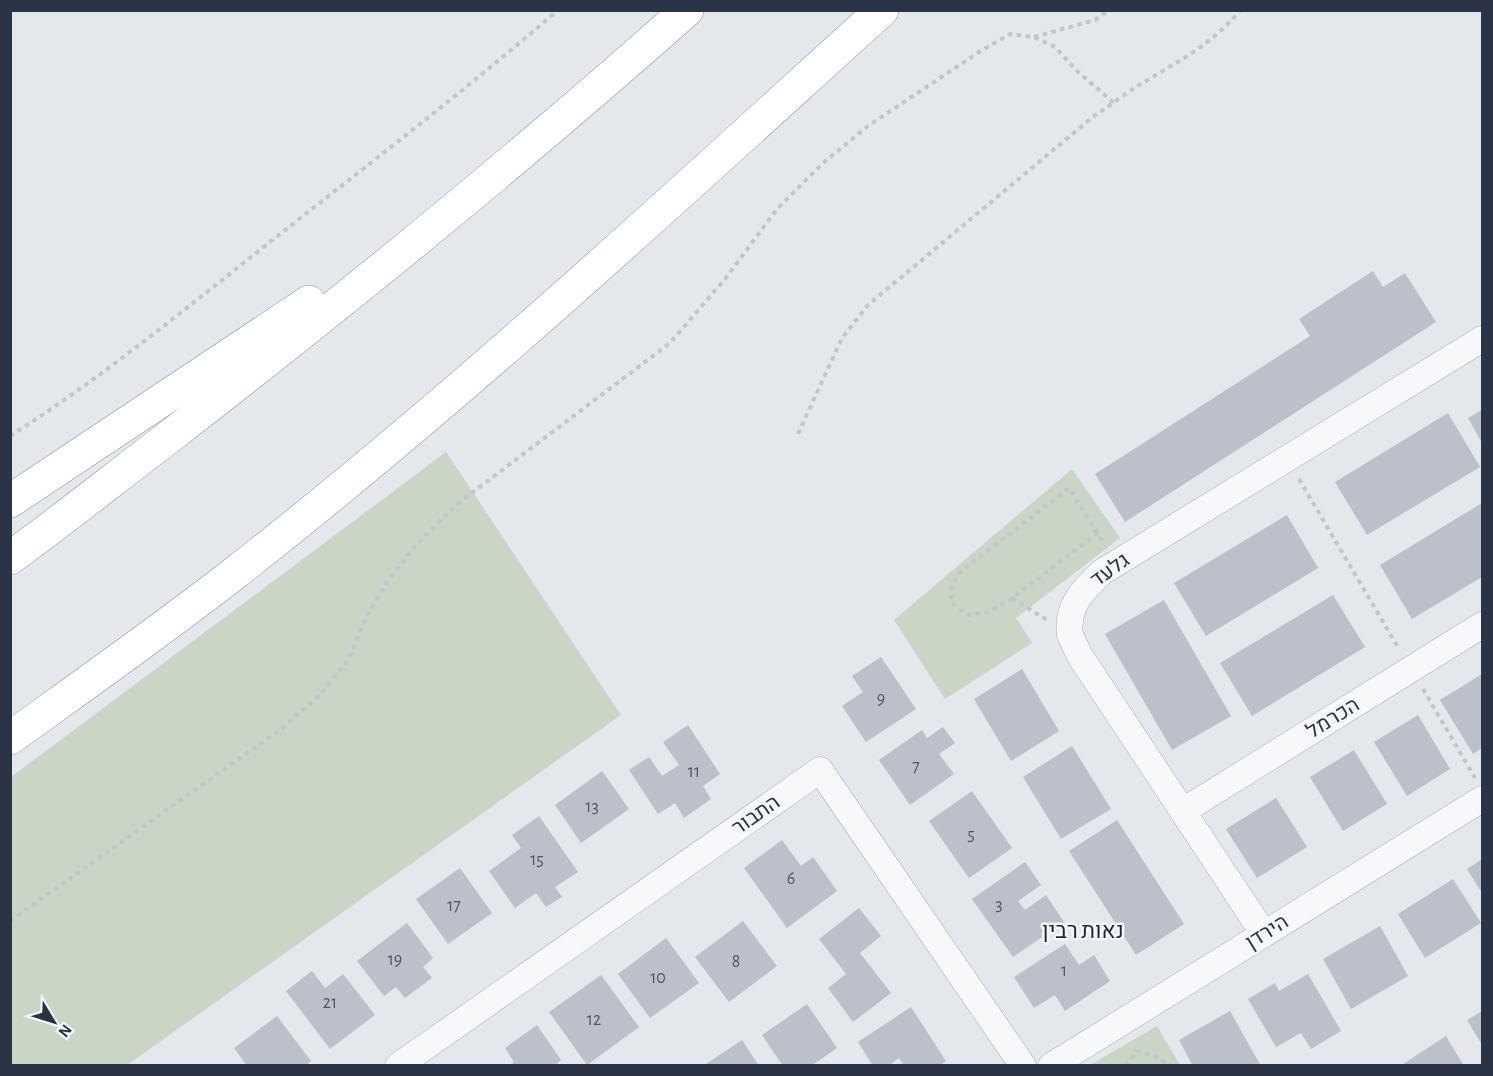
<svg xmlns="http://www.w3.org/2000/svg" width="1493" height="1076" font-family="'Alegreya Sans',Heebo,sans-serif">
<style>
.green{fill:#c9d6c5}
.building{fill:#bbc0ca}
.lines{fill:none;stroke-linecap:round;stroke-linejoin:round}
.minor-casing{stroke:#a9aeb7;stroke-width:27}
.highway-casing{stroke:#8b94a3;stroke-width:34}
.path{stroke:#c2c5cb;stroke-width:4;stroke-dasharray:4.5 4.5;stroke-linecap:butt}
.minor{stroke:#f7f8fa;stroke-width:26}
.highway{stroke:#fff;stroke-width:33}
.labels{text-anchor:middle;dominant-baseline:central;stroke-width:5;stroke-linejoin:round;paint-order:stroke}
.number-label{font-size:18px;fill:#4f5766}
.street-label{font-size:21px;fill:#2b3445;stroke:#f4f6f9}
.neighbourhood-label{font-size:22px;fill:#1d2536;stroke:#f4f6f9}
</style>
<rect width="100%" height="100%" fill="#e4e7ec"/>
<g class="green">
<polygon points="446,452 621,715 127,1065 11,1065 11,777"/>
<polygon points="1072,469 1120,538 1016,618 1032,643 945,699 894,620"/>
<polygon points="1157,1026 1180,1065 1090,1065"/>
</g>
<g class="building">
<polygon points="1373,271 1383,287 1405,273 1436,322 1125,522 1095,474 1310,336 1299,319"/>
<polygon points="1482,410 1482,443 1468,418"/>
<polygon points="1448,413 1480,467 1367,535 1335,482"/>
<polygon points="1482,503 1482,577 1412,619 1380,565"/>
<polygon points="1287,515 1318,568 1206,636 1174,583"/>
<polygon points="1333,595 1365,647 1252,716 1220,663"/>
<polygon points="1164,600 1231,716 1172,750 1105,634"/>
<polygon points="881,657 916,709 866,742 842,706 863,692 852,676"/>
<polygon points="1022,669 1059,731 1011,761 974,699"/>
<polygon points="1482,674 1482,748 1473,754 1440,700"/>
<polygon points="1418,715 1450,769 1407,796 1374,742"/>
<polygon points="688,725 720,774 703,786 711,799 684,818 675,803 658,814 629,770 649,757 662,776 679,765 663,742"/>
<polygon points="943,727 955,743 939,754 954,774 910,805 879,760 922,730 927,738"/>
<polygon points="1072,746 1111,809 1061,839 1023,777"/>
<polygon points="1354,750 1387,804 1343,831 1310,777"/>
<polygon points="602,771 629,809 581,843 555,805"/>
<polygon points="972,791 1012,848 969,878 929,821"/>
<polygon points="1276,798 1307,847 1257,878 1226,829"/>
<polygon points="539,816 578,872 555,887 562,897 546,907 536,893 515,908 489,871 521,848 512,835"/>
<polygon points="1117,820 1184,924 1136,955 1069,851"/>
<polygon points="782,840 801,866 813,857 837,891 787,928 744,868"/>
<polygon points="1482,859 1482,893 1467,869"/>
<polygon points="1025,862 1041,885 1018,901 1025,910 1046,895 1064,922 1013,957 972,899"/>
<polygon points="460,868 492,913 448,944 416,899"/>
<polygon points="1453,879 1481,923 1425,958 1398,914"/>
<polygon points="859,908 881,936 860,953 891,993 853,1022 828,988 846,974 819,939"/>
<polygon points="743,921 777,966 729,1002 695,957"/>
<polygon points="407,923 433,958 423,967 432,978 405,998 396,987 384,996 357,961"/>
<polygon points="1380,926 1408,976 1351,1009 1323,959"/>
<polygon points="666,938 699,983 650,1018 618,974"/>
<polygon points="1065,944 1079,965 1094,955 1110,981 1065,1011 1055,995 1034,1008 1014,977"/>
<polygon points="312,971 325,988 343,974 375,1015 330,1049 286,991"/>
<polygon points="1308,974 1341,1031 1311,1049 1301,1033 1276,1047 1248,999 1275,983 1279,991"/>
<polygon points="601,975 639,1027 587,1065 549,1012"/>
<polygon points="807,1004 837,1048 811,1066 783,1066 762,1035"/>
<polygon points="911,1007 946,1061 939,1066 904,1066 899,1058 888,1066 873,1066 858,1042"/>
<polygon points="1230,1011 1261,1066 1193,1066 1179,1040"/>
<polygon points="1482,1011 1482,1045 1467,1020"/>
<polygon points="277,1016 311,1061 305,1066 247,1066 234,1048"/>
<polygon points="537,1025 561,1060 554,1066 510,1066 514,1062 505,1048"/>
<polygon points="1446,1036 1464,1066 1400,1066"/>
<polygon points="742,1040 759,1066 703,1066"/>
</g>
<g class="lines">
<g class="minor-casing">
<g id="minor">
<polyline points="1183,811 1482,625"/>
<path d="M1264,934L1080,656C1077,649 1072,641 1070,634C1066,606 1084,589 1102,572L1482,339"/>
<polyline points="398,1066 820,770 1023,1066"/>
<polyline points="1051,1066 1482,799"/>
</g>
</g>
<g class="highway-casing">
<g id="highway">
<polyline points="10,501 309,302"/>
<path d="M10,558C64,519 116,477 169,437C346,300 519,159 687,10"/>
<path d="M10,738C85,684 159,632 231,576C458,399 669,203 882,10"/>
</g>
</g>
<g class="path">
<polyline points="1034,37 1095,20 1109,10"/>
<path d="M798,434L842,338L868,305L1094,116C1108,107 1122,96 1136,87C1173,64 1213,45 1240,10"/>
<path d="M10,436C103,377 189,306 275,238C370,163 466,90 558,10"/>
<polyline points="1299,479 1399,649"/>
<polyline points="1098,533 1012,598 989,612 968,615 951,602 952,586 960,572 1069,488 1103,542"/>
<polyline points="1012,598 1047,620"/>
<polyline points="1423,689 1475,778"/>
<polyline points="10,921 281,729 321,694 348,660 366,618 385,585 415,546 456,505 670,343 725,279 777,209 823,163 868,126 979,52 1010,34 1034,37 1055,47 1077,71 1114,103"/>
<polyline points="1126,1066 1137,1051 1156,1057 1172,1066"/>
</g>
<use href="#minor" class="minor"/>
<use href="#highway" class="highway"/>
</g>
<g class="labels">
<g class="number-label">
<text x="881" y="699">9</text>
<text x="916" y="767">7</text>
<text x="694" y="772">11</text>
<text x="592" y="807">13</text>
<text x="971" y="835">5</text>
<text x="537" y="860">15</text>
<text x="791" y="879">6</text>
<text x="999" y="905">3</text>
<text x="454" y="906">17</text>
<text x="395" y="960">19</text>
<text x="736" y="962">8</text>
<text x="1064" y="971">1</text>
<text x="658" y="978">10</text>
<text x="330" y="1003">21</text>
<text x="594" y="1020">12</text>
</g>
<g class="street-label">
<text transform="translate(1110 570) rotate(-36)">גלעד</text>
<text transform="translate(1333 718) rotate(-32)">הכרמל</text>
<text transform="translate(756 815) rotate(-35)">התבור</text>
<text transform="translate(1267 932) rotate(-32)">הירדן</text>
</g>
<g class="neighbourhood-label">
<text x="1083" y="931">נאות רבין</text>
</g>
</g>
<rect width="1493" height="1076" fill="none" stroke="#2b3445" stroke-width="24"/>
<g transform="translate(54 1022) rotate(128)" stroke="#f4f6f9" stroke-width="4.5" paint-order="stroke">
<path d="M0-4.5L10 22L0 15L-10 22Z" fill="#2b3445"/>
<text y="-9" font-size="16" font-weight="bold" text-anchor="middle" fill="#2b3445">N</text>
</g>
</svg>
